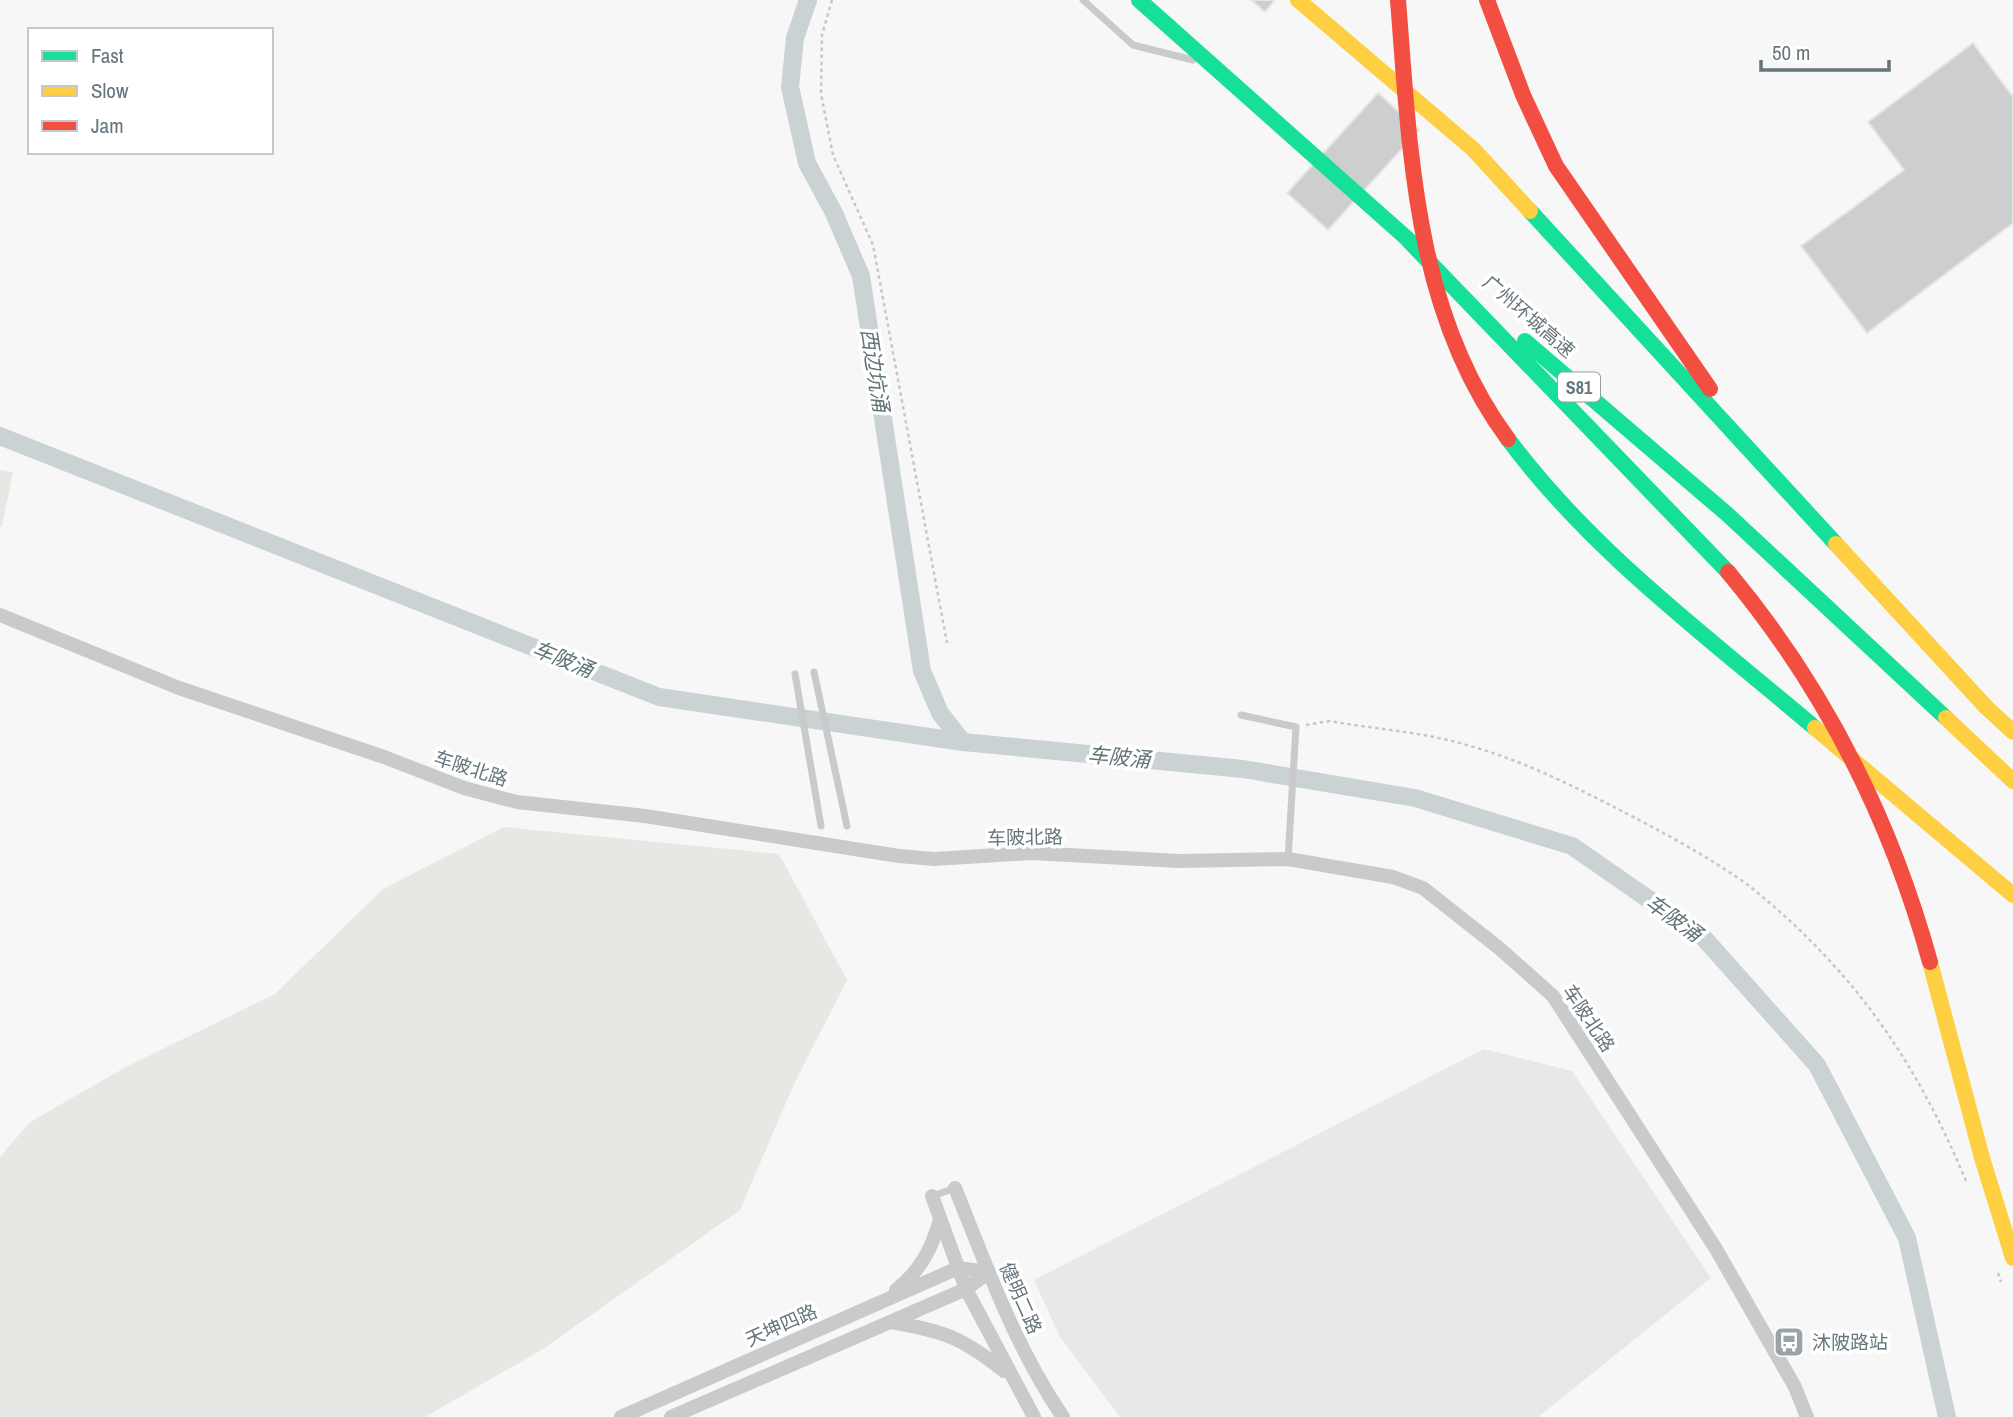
<svg xmlns="http://www.w3.org/2000/svg" width="2013" height="1417" font-family="'Archivo Narrow','Noto Sans SC',sans-serif">
<style>
.built{fill:#e7e8e8}
.green{fill:#e6e8e4}
.lines{fill:none;stroke-linecap:round;stroke-linejoin:round}
.canal{stroke:#cad2d3;stroke-width:18}
.building{fill:#cdcecf;stroke:#e6e6e6;stroke-width:2}
.path{stroke:#c7c7c8;stroke-width:2.5;stroke-dasharray:3.5 3.5;stroke-linecap:butt}
.lane{stroke:#c8cacb;stroke-width:7}
.street{stroke:#c8cacb;stroke-width:14}
.fast{stroke:#16e098;stroke-width:16}
.slow{stroke:#ffcf43;stroke-width:16}
.jam{stroke:#f24e42;stroke-width:16}
.labels{text-anchor:middle;dominant-baseline:central;stroke-width:7;stroke-linejoin:round;paint-order:stroke}
.shield{fill:#fff;stroke:#949fa4;stroke-width:2}
.shield-label{font-size:18px;font-weight:bold;fill:#66767d}
.street-label{font-size:19px;fill:#66767d;stroke:#fff}
.poi-label{font-size:19px;fill:#66767d;stroke:#fff;text-anchor:start}
.water-label{font-size:21px;font-style:italic;fill:#617577;stroke:#fff}
</style>
<rect width="100%" height="100%" fill="#f7f7f7"/>
<polygon class="built" points="1484,1049 1572,1071 1711,1278 1538,1417 1120,1417 1060,1337 1034,1280"/>
<g class="green">
<polygon points="0,470 13,472 2,526 0,526"/>
<polygon points="504,827 779,854 847,980 794,1084 740,1210 543,1349 425,1417 0,1417 0,1157 30,1122 126,1067 275,994 383,889"/>
</g>
<g class="lines">
<g class="canal">
<polyline points="808,0 795,38 790,87 807,163 834,213 861,276 922,671 940,713 963,742"/>
<polyline points="0,436 659,697 963,742 1243,769 1415,798 1572,846 1703,937 1817,1065 1907,1238 1947,1417"/>
</g>
</g>
<g class="building">
<polygon points="1251,0 1275,0 1265,12"/>
<polygon points="1973,43 2013,97 2013,223 1867,333 1801,246 1904,170 1868,122"/>
<polygon points="1378,93 1419,130 1328,230 1287,193"/>
</g>
<g class="lines">
<g class="path">
<polyline points="832,0 822,35 821,94 833,155 873,245 947,643"/>
<path d="M1306,725L1329,721C1375,729 1425,732 1470,746C1521,760 1569,784 1616,808C1657,829 1717,861 1753,889C1854,971 1916,1061 1966,1181"/>
<polyline points="1998,1273 2001,1282"/>
</g>
<g class="lane">
<polyline points="1083,0 1133,45 1193,60"/>
<polyline points="814,672 847,826"/>
<polyline points="795,674 821,826"/>
<polyline points="1241,715 1296,727 1288,859"/>
<polyline points="933,1196 955,1188"/>
</g>
<g class="street">
<polyline points="0,615 179,688 384,757 464,788 517,802 645,816 899,856 934,859 1032,853 1179,861 1288,859 1393,877 1423,888 1499,948 1553,996 1716,1249 1795,1387 1807,1417"/>
<path d="M955,1188C987,1267 1015,1347 1063,1417"/>
<polyline points="932,1196 966,1289 1034,1417"/>
<path d="M896,1290C920,1271 932,1249 940,1219"/>
<path d="M891,1322C944,1331 963,1338 1004,1371"/>
<polyline points="621,1417 958,1268 989,1272 966,1289 671,1417"/>
</g>
<g class="fast">
<polyline points="1139,0 1421,251"/>
<polyline points="1530,211 1836,544"/>
<polyline points="1409,241 1728,572"/>
<polyline points="1525,341 1727,514 1946,718"/>
<path d="M1508,439C1592,552 1708,637 1815,728"/>
</g>
<g class="slow">
<polyline points="1298,0 1473,149 1530,211"/>
<polyline points="1836,544 1986,707 2013,732"/>
<polyline points="1946,718 2013,781"/>
<polyline points="1815,728 2013,895"/>
<polyline points="1930,962 1982,1158 2013,1258"/>
</g>
<g class="jam">
<path d="M1398,0C1410,151 1414,312 1508,439"/>
<polyline points="1487,0 1523,95 1556,166 1710,389"/>
<path d="M1728,572C1824,687 1890,817 1930,962"/>
</g>
</g>
<defs>
<g id="bus-square" transform="scale(1.575)"><rect x="-9" y="-9" width="18" height="18" rx="4" fill="#99a3a8" stroke="#fff"/><path d="M-5-6H5V4H4V6H2V4H-2V6H-4V4H-5ZM-3.5-4V0h7V-4ZM-3.5 1.2v1.5H-2V1.2ZM2 1.2v1.5H3.5V1.2Z" fill="#fff"/></g>
</defs>
<g fill-rule="evenodd">
<use href="#bus-square" x="1789" y="1342"/>
</g>
<g class="labels">
<rect class="shield" x="1558" y="372.5" width="42" height="29" rx="5"/>
<g class="shield-label">
<text x="1579" y="387">S81</text>
</g>
<g class="street-label">
<text transform="translate(1529 316) rotate(41)">广州环城高速</text>
<text transform="translate(471 768) rotate(18)">车陂北路</text>
<text transform="translate(1025 837) rotate(-1)">车陂北路</text>
<text transform="translate(1589 1018) rotate(56)">车陂北路</text>
<text transform="translate(1021 1298) rotate(66)">健明二路</text>
<text transform="translate(781 1325) rotate(-24)">天坤四路</text>
</g>
<g class="poi-label">
<text x="1812" y="1342">沐陂路站</text>
</g>
<g class="water-label">
<text transform="translate(875 370) rotate(81)">西边坑涌</text>
<text transform="translate(563 659) rotate(22)">车陂涌</text>
<text transform="translate(1119 757) rotate(5)">车陂涌</text>
<text transform="translate(1674 918) rotate(36)">车陂涌</text>
</g>
</g>
<rect x="28" y="28" width="245" height="126" fill="#ffffff" stroke="#c2c8cb" stroke-width="2"/>
<rect x="42" y="51" width="35" height="10" fill="#16e098" stroke="#c2c8cb" stroke-width="2"/>
<text x="91" y="63" font-size="21" fill="#66767d">Fast</text>
<rect x="42" y="86" width="35" height="10" fill="#ffcf43" stroke="#c2c8cb" stroke-width="2"/>
<text x="91" y="98" font-size="21" fill="#66767d">Slow</text>
<rect x="42" y="121" width="35" height="10" fill="#f24e42" stroke="#c2c8cb" stroke-width="2"/>
<text x="91" y="133" font-size="21" fill="#66767d">Jam</text>
<path d="M1761 60v10h128v-10" fill="none" stroke="#66767d" stroke-width="3.5"/>
<text x="1772" y="60" font-size="21" fill="#66767d" stroke="#ffffff" stroke-width="5" paint-order="stroke">50 m</text>
</svg>
